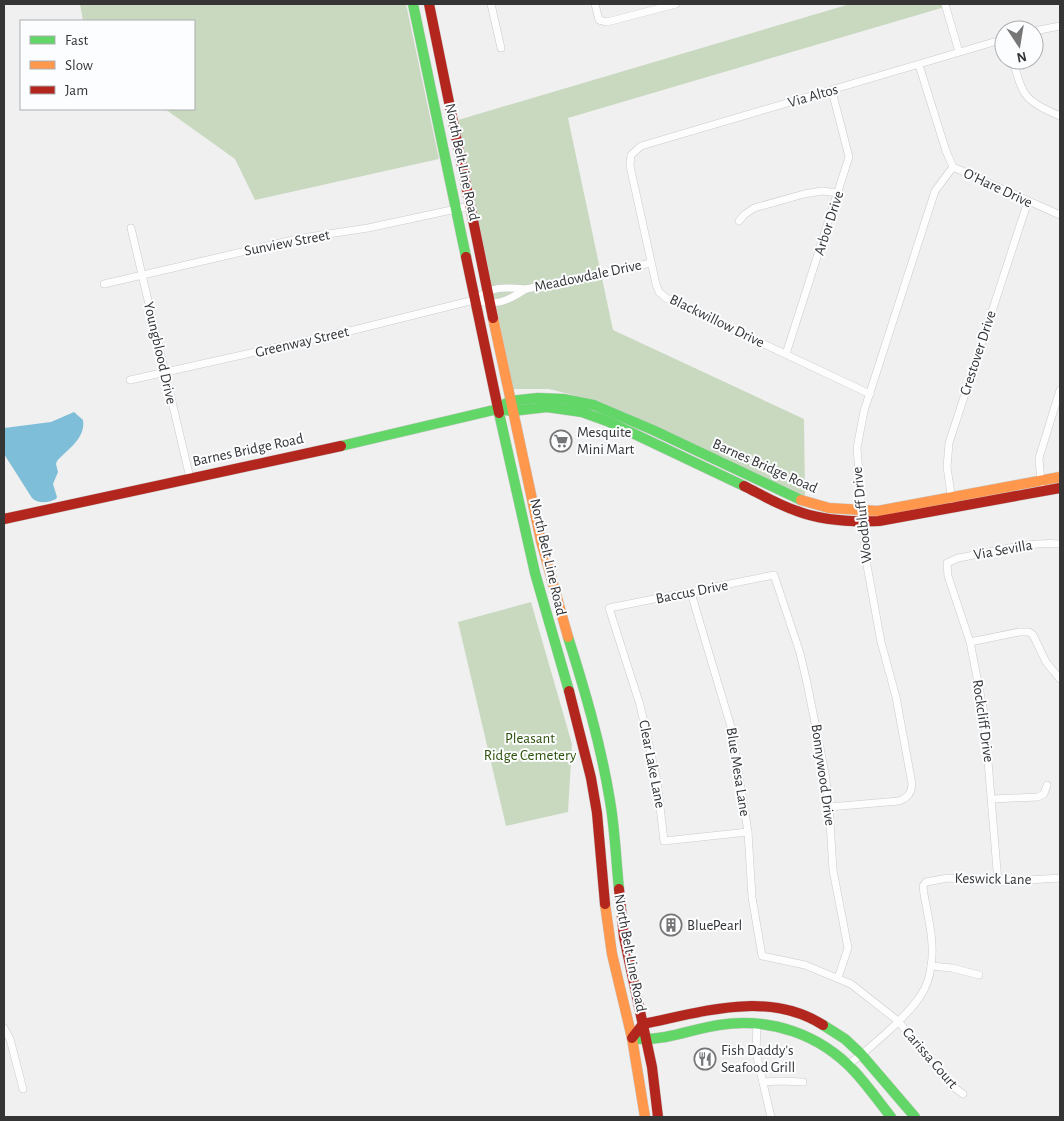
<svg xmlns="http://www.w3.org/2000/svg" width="1064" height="1121" font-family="'Alegreya Sans',sans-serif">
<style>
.green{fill:#c9d9c0}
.water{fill:#7fbed8}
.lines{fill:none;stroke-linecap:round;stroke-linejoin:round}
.street-casing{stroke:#cbcbcb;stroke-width:8}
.fast-casing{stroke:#cbcbcb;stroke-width:11}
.slow-casing{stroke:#cbcbcb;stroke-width:11}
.jam-casing{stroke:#cbcbcb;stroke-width:11}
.street{stroke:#fdfdfd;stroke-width:7}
.fast{stroke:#63d668;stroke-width:10}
.slow{stroke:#ff974d;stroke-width:10}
.jam{stroke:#b3261e;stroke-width:10}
.labels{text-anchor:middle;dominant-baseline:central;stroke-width:4;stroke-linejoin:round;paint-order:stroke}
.street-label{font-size:15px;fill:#353536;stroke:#fcfdff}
.poi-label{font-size:15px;fill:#353536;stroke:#fcfdff;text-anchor:start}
.park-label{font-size:15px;fill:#2d520b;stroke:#fcfdff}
</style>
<rect width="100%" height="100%" fill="#f0f0f0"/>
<g class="green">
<polygon points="80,4 406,4 439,159 255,200 235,159 165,109 194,109 194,21 83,21"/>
<polygon points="850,4 955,4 568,118 613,330 804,419 805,496 588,399 549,389 513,389 458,120"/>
<polygon points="531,602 572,744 568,812 506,826 458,622"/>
</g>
<path class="water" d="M74,412L83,420C86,438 68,449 57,461L56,464L58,472L53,484L57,497L56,499C48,503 38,504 32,498L4,454V428L51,422Z"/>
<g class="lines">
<g class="street-casing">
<g id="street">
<polyline points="491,4 501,48"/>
<polyline points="595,4 599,20 607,22 676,4"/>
<polyline points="945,4 959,52"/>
<polyline points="1034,31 1060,26"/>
<path d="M1013,60C1023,97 1024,100 1060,116"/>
<polyline points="919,65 946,151 953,167 1060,215"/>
<polyline points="739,221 744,215 754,208 804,194 822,191 839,193"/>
<polyline points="131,228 190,478"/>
<polyline points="104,284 302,238 368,228 470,206"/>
<path d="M474,300C497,306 506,302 526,289"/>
<polyline points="786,354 849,157 832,91"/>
<path d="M130,380L358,329L474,300C493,286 503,287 526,289L651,263"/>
<polyline points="870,394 666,298 659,292 656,284 630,166 631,155 641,146 1004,39"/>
<polyline points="1041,483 1039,458 1060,390"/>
<polyline points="952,501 947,467 949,443 1028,201"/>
<polyline points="691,593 731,727 748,832 752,897 762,956 805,965 851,984 898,1021 951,1085 963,1094"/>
<polyline points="970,642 1019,632 1029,632 1033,635 1046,662 1060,679"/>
<polyline points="992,799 1038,797 1044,794 1047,785"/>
<path d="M829,807L899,801C908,797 911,794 912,784L896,697L881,642L866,560L857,448L864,411L935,191L953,167"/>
<polyline points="748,832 664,841 657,781 640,705 609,608 774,575 800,653 807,683 825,773 829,807 833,870 848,948 838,978"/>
<path d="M998,882L984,713L970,642L948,576L947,563L958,558C987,553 1031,541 1060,544"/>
<polyline points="931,966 952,968 979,975"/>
<polyline points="757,1022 756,1053 771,1117"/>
<polyline points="4,1028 10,1039 23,1089"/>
<path d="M848,1065C869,1049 907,1017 921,995C926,987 930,976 931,966C935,943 928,917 924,894L923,886L926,882L948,878L998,882L1060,878"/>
<polyline points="763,1082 780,1081 803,1082"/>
</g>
</g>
<g class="fast-casing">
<g id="fast">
<polyline points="413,4 466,257"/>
<polyline points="505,404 510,401 538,398 563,399 594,405 653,430 801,500"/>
<polyline points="499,413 535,573 569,691"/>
<polyline points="341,446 498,409 512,411 547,407 582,412 607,421 744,486"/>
<path d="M568,637C585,691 601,745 610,801C615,830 616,860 619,889"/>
<polyline points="823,1025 845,1039 861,1054 915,1117"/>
<path d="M640,1039C668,1040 692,1029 719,1025C770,1017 820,1034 855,1072C868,1086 879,1102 891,1117"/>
</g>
</g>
<g class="slow-casing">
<g id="slow">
<polyline points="493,318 541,541 568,637"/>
<polyline points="801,500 829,508 878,511 1060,477"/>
<polyline points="605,904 612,954 632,1038 645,1117"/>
</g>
</g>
<g class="jam-casing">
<g id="jam">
<polyline points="429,4 493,318"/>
<polyline points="466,257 499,413"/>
<path d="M744,486C762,495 779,505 797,511C823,521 852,522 879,521L1060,488"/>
<polyline points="4,519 341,446"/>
<polyline points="569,691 591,778 597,813 605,904"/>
<polyline points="619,889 624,937 652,1067 658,1117"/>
<path d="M632,1038L643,1024C702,1012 768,990 823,1025"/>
</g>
</g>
<use href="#street" class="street"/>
<use href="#fast" class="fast"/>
<use href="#slow" class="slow"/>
<use href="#jam" class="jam"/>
</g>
<defs>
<g id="supermarket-ring" transform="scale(1.125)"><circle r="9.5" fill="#fcfdff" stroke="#767677" stroke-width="1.5"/><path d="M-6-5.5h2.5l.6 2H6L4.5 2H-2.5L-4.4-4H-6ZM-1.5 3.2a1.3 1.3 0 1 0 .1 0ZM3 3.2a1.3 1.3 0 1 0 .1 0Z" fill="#767677"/></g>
<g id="building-ring" transform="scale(1.125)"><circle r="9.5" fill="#fcfdff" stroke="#767677" stroke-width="1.5"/><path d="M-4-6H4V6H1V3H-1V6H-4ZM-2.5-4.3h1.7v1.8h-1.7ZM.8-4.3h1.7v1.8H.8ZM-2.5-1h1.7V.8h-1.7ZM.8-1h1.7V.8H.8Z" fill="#767677"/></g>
<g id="restaurant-ring" transform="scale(1.125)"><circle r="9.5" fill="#fcfdff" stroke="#767677" stroke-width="1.5"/><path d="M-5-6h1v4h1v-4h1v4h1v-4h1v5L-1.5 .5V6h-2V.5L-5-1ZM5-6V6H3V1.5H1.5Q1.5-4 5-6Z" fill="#767677"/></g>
</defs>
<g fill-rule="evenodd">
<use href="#supermarket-ring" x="561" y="441"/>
<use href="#building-ring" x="671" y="925"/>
<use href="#restaurant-ring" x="705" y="1059"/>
</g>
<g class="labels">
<g class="street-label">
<text transform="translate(813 96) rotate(-16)">Via Altos</text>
<text transform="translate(462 162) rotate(78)">North Belt Line Road</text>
<text transform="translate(998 188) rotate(25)">O'Hare Drive</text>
<text transform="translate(829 223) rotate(-72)">Arbor Drive</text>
<text transform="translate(287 243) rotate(-11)">Sunview Street</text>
<text transform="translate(588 276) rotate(-12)">Meadowdale Drive</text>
<text transform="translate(717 321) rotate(26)">Blackwillow Drive</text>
<text transform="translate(302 342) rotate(-13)">Greenway Street</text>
<text transform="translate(160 353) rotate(77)">Youngblood Drive</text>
<text transform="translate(978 353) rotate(-72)">Crestover Drive</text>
<text transform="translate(248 450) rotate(-12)">Barnes Bridge Road</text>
<text transform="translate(765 466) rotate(24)">Barnes Bridge Road</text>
<text transform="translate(862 515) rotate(-96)">Woodbluff Drive</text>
<text transform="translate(1003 550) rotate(-10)">Via Sevilla</text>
<text transform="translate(548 557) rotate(77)">North Belt Line Road</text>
<text transform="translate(692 592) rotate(-11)">Baccus Drive</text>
<text transform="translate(983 721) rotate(82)">Rockcliff Drive</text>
<text transform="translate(652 764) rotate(79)">Clear Lake Lane</text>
<text transform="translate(738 772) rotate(81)">Blue Mesa Lane</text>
<text transform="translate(823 775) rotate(82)">Bonnywood Drive</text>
<text transform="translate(993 879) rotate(1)">Keswick Lane</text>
<text transform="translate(630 953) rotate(79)">North Belt Line Road</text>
<text transform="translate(930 1058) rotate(49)">Carissa Court</text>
</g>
<g class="poi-label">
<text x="577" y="432">Mesquite<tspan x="577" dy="17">Mini Mart</tspan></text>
<text x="687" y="925">BluePearl</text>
<text x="721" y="1050">Fish Daddy's<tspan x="721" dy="17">Seafood Grill</tspan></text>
</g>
<g class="park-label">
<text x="530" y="738">Pleasant<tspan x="530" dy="17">Ridge Cemetery</tspan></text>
</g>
</g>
<rect width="1064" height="1121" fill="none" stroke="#353536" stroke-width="10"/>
<rect x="20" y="20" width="175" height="90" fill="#fcfdff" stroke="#acadaf"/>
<rect x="30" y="36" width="25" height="8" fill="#63d668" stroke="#acadaf"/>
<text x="65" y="45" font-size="15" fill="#353536">Fast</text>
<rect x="30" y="61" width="25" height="8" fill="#ff974d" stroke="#acadaf"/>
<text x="65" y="70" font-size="15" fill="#353536">Slow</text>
<rect x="30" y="86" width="25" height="8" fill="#b3261e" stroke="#acadaf"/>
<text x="65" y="95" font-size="15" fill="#353536">Jam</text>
<g transform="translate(1019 45) rotate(168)"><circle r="24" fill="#fcfdff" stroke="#acadaf"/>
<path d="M0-4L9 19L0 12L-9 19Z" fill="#767677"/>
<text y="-8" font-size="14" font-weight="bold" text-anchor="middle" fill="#353536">N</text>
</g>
</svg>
